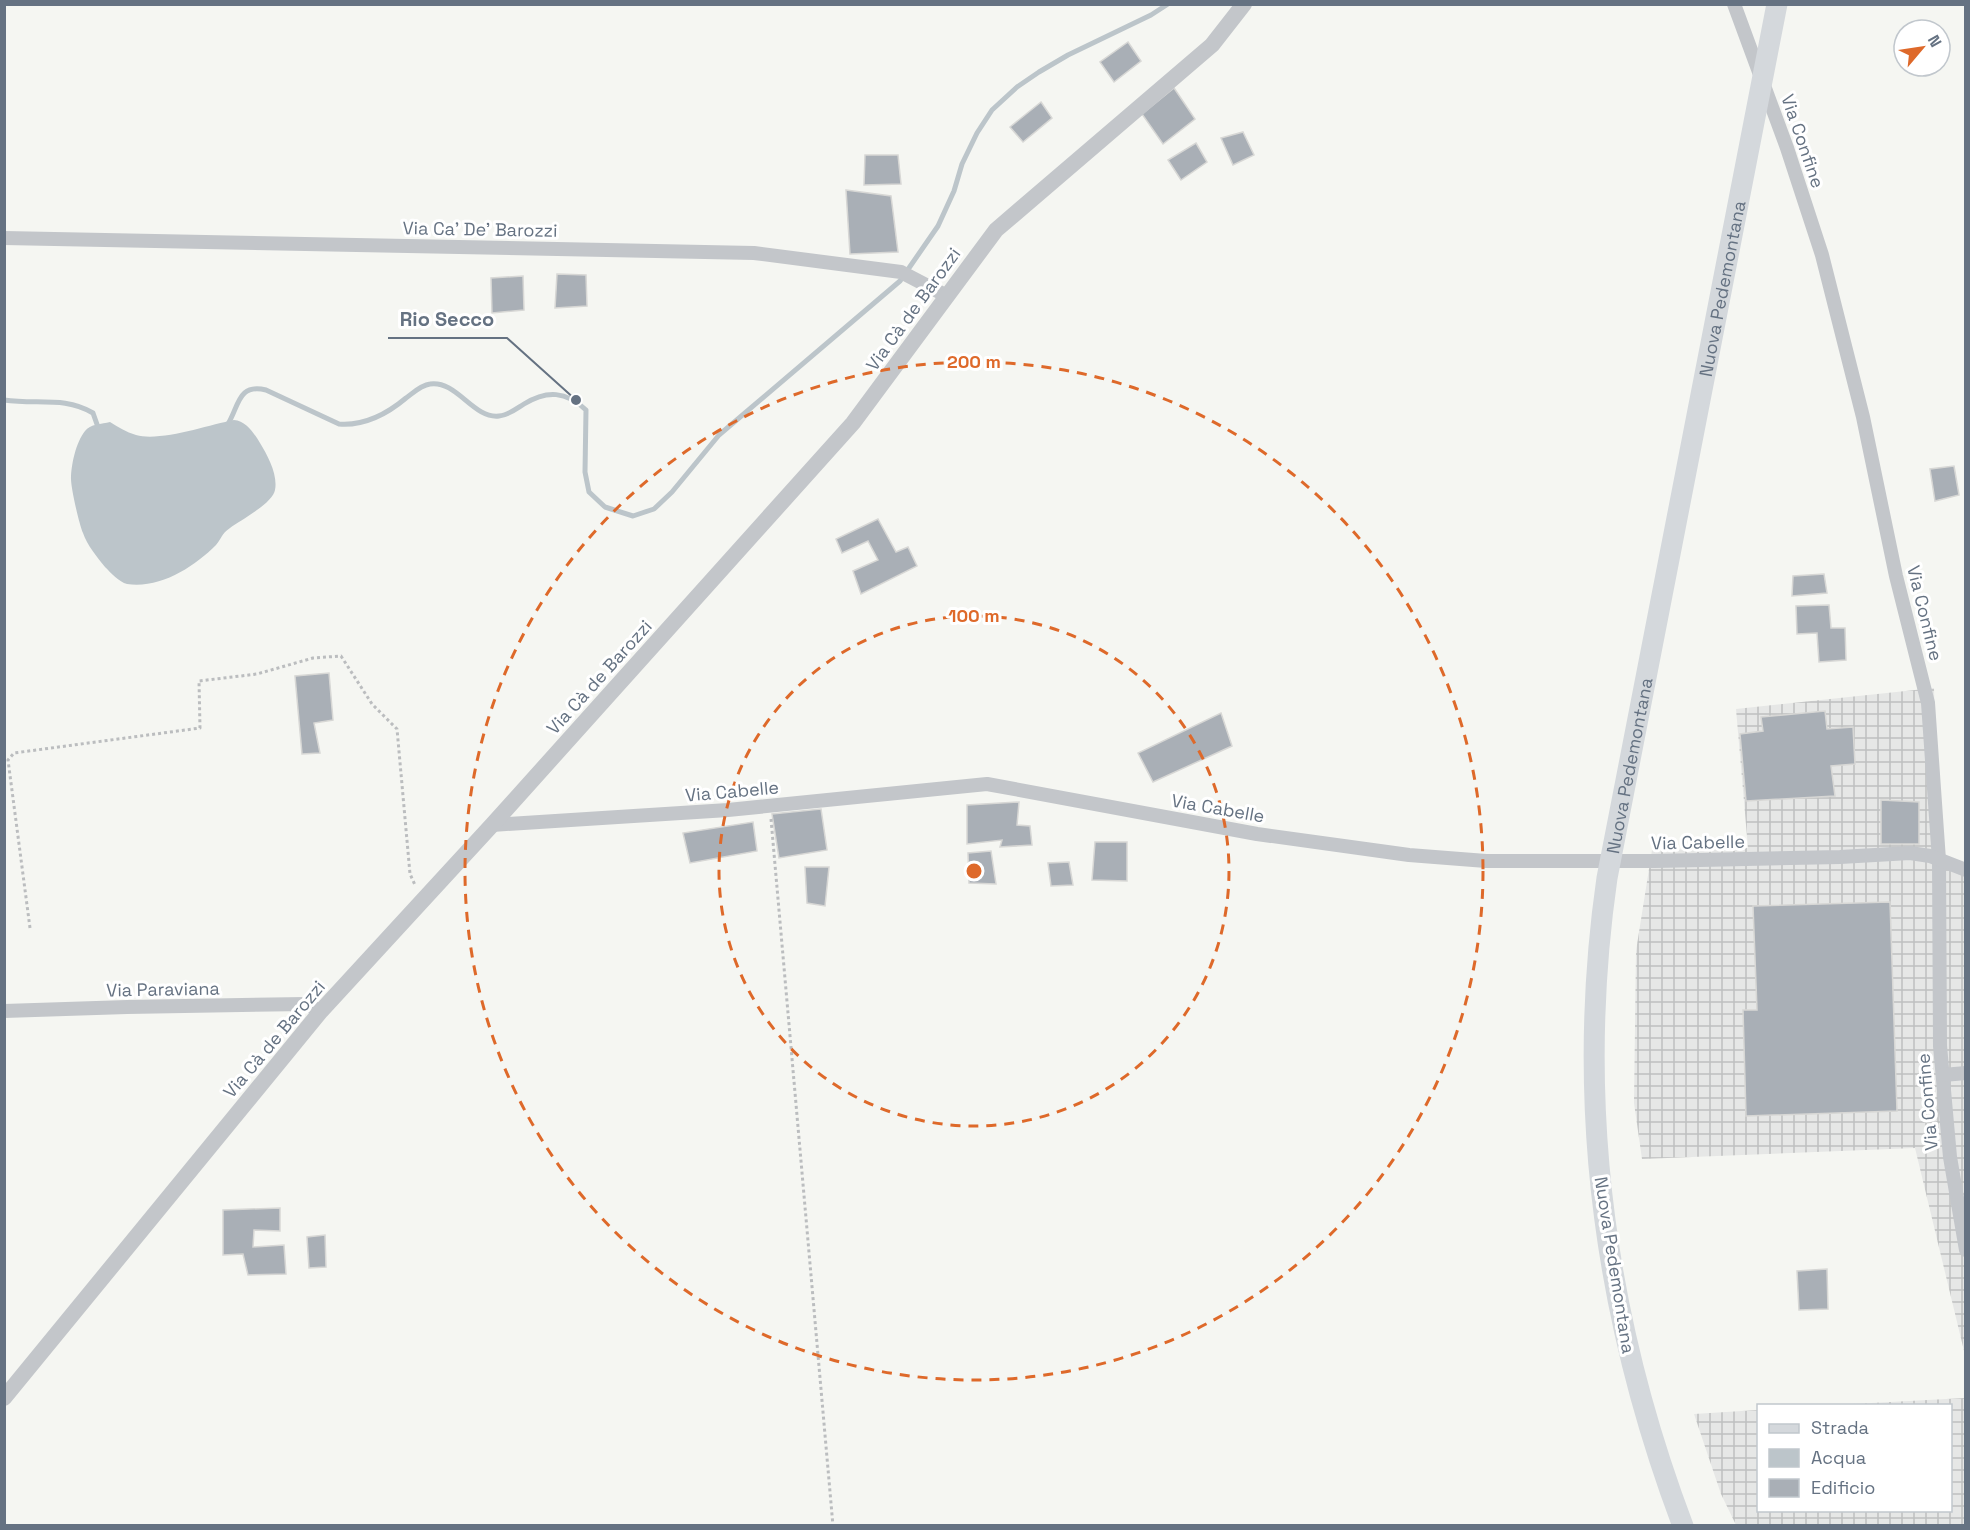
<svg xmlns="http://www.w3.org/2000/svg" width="1970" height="1530" font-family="'Space Grotesk',sans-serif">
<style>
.industrial{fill:url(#industrial-grid)}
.water{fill:#bcc5ca}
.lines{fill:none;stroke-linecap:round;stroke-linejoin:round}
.stream{stroke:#bcc5ca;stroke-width:5}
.building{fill:#a9afb6;stroke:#d7d7d5;stroke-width:1.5}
.path{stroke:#bbbdbf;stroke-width:3;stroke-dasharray:3 3;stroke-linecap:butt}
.minor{stroke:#c3c6ca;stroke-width:14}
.tertiary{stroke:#c3c6ca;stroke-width:16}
.primary{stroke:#d4d8dc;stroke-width:21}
.ring{fill:none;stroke:#de692a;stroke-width:3;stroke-dasharray:10 8}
.labels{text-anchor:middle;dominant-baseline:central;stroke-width:6;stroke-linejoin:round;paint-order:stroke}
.street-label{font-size:18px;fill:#657282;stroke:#fff}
.centre{fill:#de692a;stroke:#fff;stroke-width:3}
.ring-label{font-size:18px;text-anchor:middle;font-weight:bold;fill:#de692a;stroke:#fff;stroke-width:6;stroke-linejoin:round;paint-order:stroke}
.leader{fill:none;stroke:#657282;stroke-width:2}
.callout-dot{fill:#657282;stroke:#fff;stroke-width:2}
.callout-label{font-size:20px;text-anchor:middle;font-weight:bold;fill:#657282;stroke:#fff;stroke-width:6;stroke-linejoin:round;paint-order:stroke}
</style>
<defs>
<pattern id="industrial-grid" width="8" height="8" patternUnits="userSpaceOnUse" patternTransform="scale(1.5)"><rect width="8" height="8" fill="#e6e7e6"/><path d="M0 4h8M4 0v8" fill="none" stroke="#bec0c0"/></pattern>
</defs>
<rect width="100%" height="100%" fill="#f5f6f2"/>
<g class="industrial">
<polygon points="1934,688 1938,864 1966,873 1965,1355 1915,1148 1642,1159 1634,1103 1636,951 1652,850 1748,848 1736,709"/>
<polygon points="1965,1398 1965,1525 1736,1525 1721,1494 1694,1414 1758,1410 1758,1510 1950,1510 1950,1406 1834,1405"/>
</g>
<path class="water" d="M234,420C246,421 254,433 260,443C268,456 278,475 275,490C273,503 241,520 230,528C221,534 222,538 216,545C194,567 160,589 127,584C119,582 111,573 105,567C97,557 87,545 83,533C79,524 71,488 71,479C71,465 76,442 85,431C90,424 102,424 110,422C118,427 126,432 136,435C160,442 208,425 234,420Z"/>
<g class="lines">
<g class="stream">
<path d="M4,400C37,405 64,396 93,413L99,430"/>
<path d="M228,424C239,406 238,383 266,390L339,424C365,426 387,414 406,398C413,393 421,385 430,384C457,380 473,419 499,416C509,415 516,409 524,404C547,390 566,391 586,410L585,472L589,492L605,507L633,516L654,509L672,492L719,435L900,281L938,226L954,191L962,164L977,133L992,110L1017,87L1039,72L1068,55L1151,15L1168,4"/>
</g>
</g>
<g class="building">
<polygon points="1128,42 1141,61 1114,82 1100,62"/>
<polygon points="1174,88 1195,119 1163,144 1142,114"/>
<polygon points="1041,102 1052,118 1023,142 1010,127"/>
<polygon points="1243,132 1254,155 1233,165 1221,138"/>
<polygon points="1196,143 1207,162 1181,180 1168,160"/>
<polygon points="865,155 898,155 901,184 864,185"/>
<polygon points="846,190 891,196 898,252 850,254"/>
<polygon points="557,274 586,275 587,306 555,308"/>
<polygon points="523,276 524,310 492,313 491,278"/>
<polygon points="1954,466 1959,495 1935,501 1930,469"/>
<polygon points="878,519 896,552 908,547 917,566 861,594 853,571 878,560 868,541 842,553 836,539"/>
<polygon points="1824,574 1827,593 1792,596 1793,576"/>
<polygon points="1829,605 1831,628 1845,628 1846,660 1819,662 1817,633 1797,634 1796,606"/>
<polygon points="329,673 333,720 314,723 320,753 302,754 295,676"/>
<polygon points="1825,711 1827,729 1853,727 1855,764 1831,766 1835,796 1746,801 1740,734 1763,731 1761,717"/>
<polygon points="1221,713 1232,746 1153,782 1138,753"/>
<polygon points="1881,800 1919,802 1919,844 1881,844"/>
<polygon points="1019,802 1017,825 1030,826 1032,845 1000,847 1002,840 967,844 967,805"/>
<polygon points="821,809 827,850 779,858 772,814"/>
<polygon points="753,822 757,851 690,863 683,833"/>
<polygon points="1095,842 1127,842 1127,881 1092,880"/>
<polygon points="991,851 996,884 969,883 968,853"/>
<polygon points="1069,862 1073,885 1051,886 1048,863"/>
<polygon points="805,867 829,867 825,906 807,903"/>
<polygon points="1890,902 1897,1111 1746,1116 1743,1010 1757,1010 1753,906"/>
<polygon points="280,1208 280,1231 254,1230 253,1247 284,1245 286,1274 248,1275 243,1254 223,1255 223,1210"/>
<polygon points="325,1235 326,1267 309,1268 307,1237"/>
<polygon points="1827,1269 1828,1309 1799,1310 1797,1271"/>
</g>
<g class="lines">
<g class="path">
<polyline points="771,819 833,1526"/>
<polyline points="30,928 8,760 14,753 200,728 199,681 257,674 313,658 341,656 372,704 397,729 410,874 415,885"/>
</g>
<g class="minor">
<polyline points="1734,4 1787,148 1822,255 1863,417 1896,576 1928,703 1939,860 1940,1046 1950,1157 1966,1250"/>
<polyline points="4,238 754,253 901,272 947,296"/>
<polyline points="492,825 728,810 987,784 1257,834 1409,855 1486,861 1655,861 1840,857 1910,853 1930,856 1966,870"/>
<polyline points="4,1011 127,1007 306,1004 321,1011"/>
<polyline points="1943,1075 1966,1073"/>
</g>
<polyline class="tertiary" points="4,1398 321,1011 492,825 853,423 996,230 1212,45 1244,4"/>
<path class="primary" id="s1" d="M1683,1526C1604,1317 1575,1100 1607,878L1777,4"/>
</g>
<g class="ring">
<circle cx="974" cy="871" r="255"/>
<circle cx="974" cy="871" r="509"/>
</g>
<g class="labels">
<g class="street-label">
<text transform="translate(1803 141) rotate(71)">Via Confine</text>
<text transform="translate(480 229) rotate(1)">Via Ca' De' Barozzi</text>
<text stroke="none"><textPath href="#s1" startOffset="1260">Nuova Pedemontana</textPath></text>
<text transform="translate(913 309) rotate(-54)">Via Cà de Barozzi</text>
<text transform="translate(1925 613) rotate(76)">Via Confine</text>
<text transform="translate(599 677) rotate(-48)">Via Cà de Barozzi</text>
<text stroke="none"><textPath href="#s1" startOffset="774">Nuova Pedemontana</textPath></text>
<text transform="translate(732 791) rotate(-5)">Via Cabelle</text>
<text transform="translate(1218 808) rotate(10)">Via Cabelle</text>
<text transform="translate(1698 842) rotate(-1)">Via Cabelle</text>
<text transform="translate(163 989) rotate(-1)">Via Paraviana</text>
<text transform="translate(274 1039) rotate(-50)">Via Cà de Barozzi</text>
<text transform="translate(1927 1102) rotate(-95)">Via Confine</text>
<text transform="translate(1615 1265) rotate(81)">Nuova Pedemontana</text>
</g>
</g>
<circle cx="974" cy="871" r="9" class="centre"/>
<g class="ring-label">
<text x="974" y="368">200 m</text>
<text x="974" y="622">100 m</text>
</g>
<path class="leader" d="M576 400L507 338H388"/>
<circle class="callout-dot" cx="576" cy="400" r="6"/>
<g class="callout-label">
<text x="447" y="326">Rio Secco</text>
</g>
<rect width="1970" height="1530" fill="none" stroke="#657282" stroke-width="12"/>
<rect x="1757" y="1404" width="195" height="108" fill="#ffffff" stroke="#c1c7cd" stroke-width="1.5"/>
<rect x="1769" y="1424" width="30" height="9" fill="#d4d8dc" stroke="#c1c7cd" stroke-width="1.5"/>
<text x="1811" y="1434" font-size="18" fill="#657282">Strada</text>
<rect x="1769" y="1449" width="30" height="18" fill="#bcc5ca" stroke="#c1c7cd" stroke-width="1.5"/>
<text x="1811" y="1464" font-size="18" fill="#657282">Acqua</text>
<rect x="1769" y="1479" width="30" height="18" fill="#a9afb6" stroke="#c1c7cd" stroke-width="1.5"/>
<text x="1811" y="1494" font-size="18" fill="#657282">Edificio</text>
<g transform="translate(1922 48) rotate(61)"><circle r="28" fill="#ffffff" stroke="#c1c7cd" stroke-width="1.5"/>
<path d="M0-4.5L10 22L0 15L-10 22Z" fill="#de692a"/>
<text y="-9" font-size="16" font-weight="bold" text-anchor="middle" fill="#657282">N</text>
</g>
</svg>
